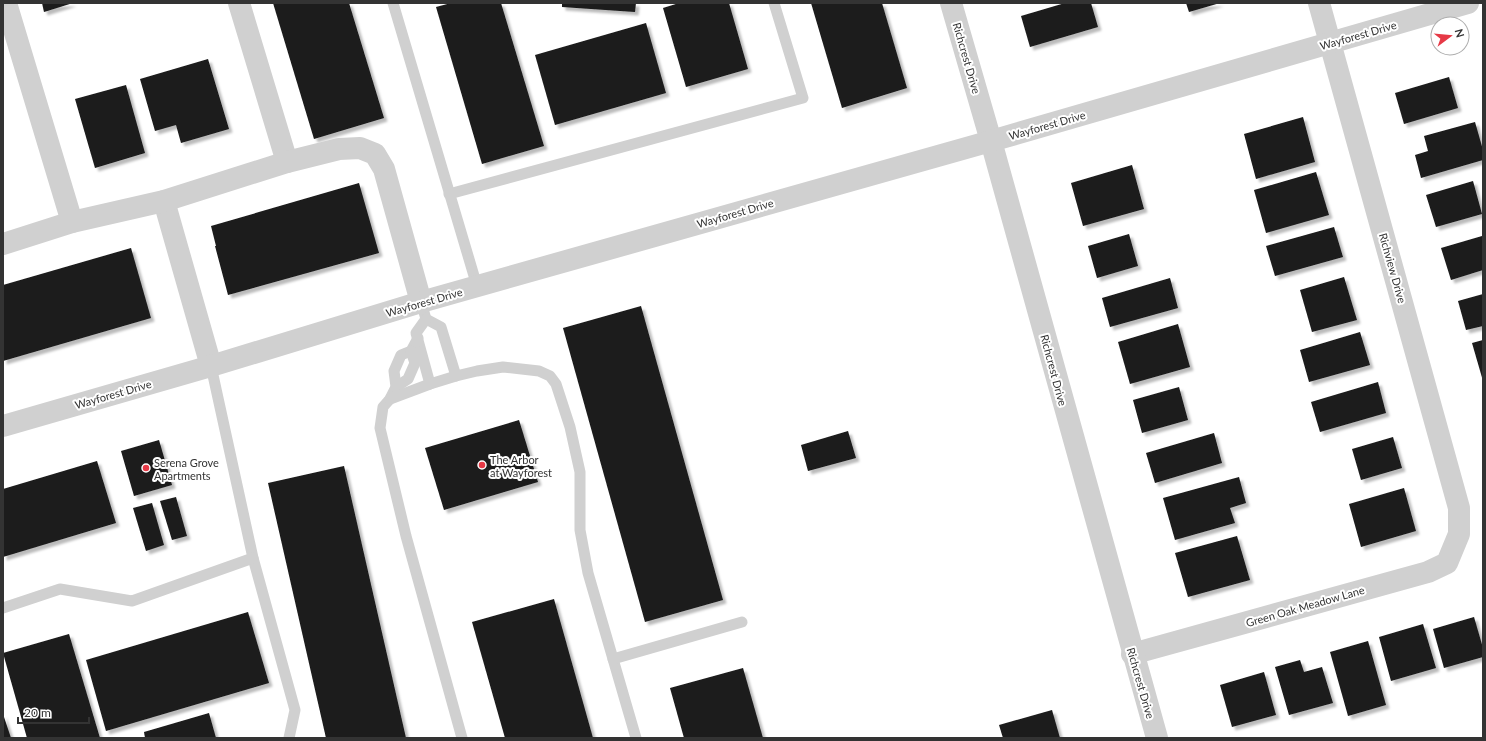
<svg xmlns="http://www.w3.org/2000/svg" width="1486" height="741" font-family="Lato,sans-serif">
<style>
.building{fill:#1a1a1a;filter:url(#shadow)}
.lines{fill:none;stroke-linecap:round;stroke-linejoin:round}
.service{stroke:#d0d0d0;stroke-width:11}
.minor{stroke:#d0d0d0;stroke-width:22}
.tertiary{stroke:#d0d0d0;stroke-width:22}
.poi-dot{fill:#e63946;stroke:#fff;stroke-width:1.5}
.labels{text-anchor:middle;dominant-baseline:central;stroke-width:4;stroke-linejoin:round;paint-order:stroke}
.street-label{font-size:11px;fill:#333;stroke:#fff}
.poi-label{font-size:11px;fill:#333;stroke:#fff;text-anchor:start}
</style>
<defs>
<filter id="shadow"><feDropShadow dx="3.5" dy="3.5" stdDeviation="1" flood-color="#0004"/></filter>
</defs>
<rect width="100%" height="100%" fill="#fff"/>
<g class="building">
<polygon points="42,3 73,3 44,12"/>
<polygon points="273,3 349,3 384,118 314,139"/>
<polygon points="451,3 501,3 544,146 482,164 436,7"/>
<polygon points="562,3 636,3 635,12 562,7"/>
<polygon points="679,3 729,3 748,69 686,87 663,8"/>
<polygon points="811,3 882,3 907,88 842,108"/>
<polygon points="1065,3 1091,3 1098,27 1030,47 1021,16"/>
<polygon points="1186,3 1220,3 1189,12"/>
<polygon points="646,23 666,93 555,125 535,55"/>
<polygon points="208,59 229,129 181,143 176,125 155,131 140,79"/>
<polygon points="1449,77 1458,108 1404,124 1395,93"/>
<polygon points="126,85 145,153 95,168 75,99"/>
<polygon points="1303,117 1315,162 1256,179 1244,134"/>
<polygon points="1475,122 1483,150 1483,160 1421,178 1415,155 1428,151 1424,136"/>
<polygon points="1132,165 1144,209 1083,226 1071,183"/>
<polygon points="1316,172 1329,215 1266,233 1254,190"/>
<polygon points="1473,181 1482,214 1436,227 1426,195"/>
<polygon points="359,183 379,253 228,295 215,246 216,246 211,226"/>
<polygon points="1334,227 1343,257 1275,276 1266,246"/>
<polygon points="1129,234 1138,266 1097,278 1088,246"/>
<polygon points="1482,236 1483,270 1451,280 1441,248"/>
<polygon points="131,248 151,318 3,361 3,285"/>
<polygon points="1344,277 1357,320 1312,332 1300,290"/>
<polygon points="1170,278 1178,308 1110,327 1102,298"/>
<polygon points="1483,294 1483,326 1466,330 1458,301"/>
<polygon points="641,306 723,600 645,622 563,328"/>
<polygon points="1178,324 1190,367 1130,384 1118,342"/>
<polygon points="1360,332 1370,365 1309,382 1300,350"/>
<polygon points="1483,340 1483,381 1472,343"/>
<polygon points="1378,382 1386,413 1320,432 1311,402"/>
<polygon points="1179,387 1188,420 1142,433 1133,400"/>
<polygon points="519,420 538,482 444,510 425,448"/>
<polygon points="848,431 856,458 808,471 801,445"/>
<polygon points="1214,433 1222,463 1155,483 1146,453"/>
<polygon points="1393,437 1402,468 1361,480 1352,449"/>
<polygon points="159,440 172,485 134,496 121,451"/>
<polygon points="97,461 116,523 3,557 3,489"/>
<polygon points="344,466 406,738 326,738 268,483"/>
<polygon points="1239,477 1246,503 1230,508 1235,523 1175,540 1163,498"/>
<polygon points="1404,488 1416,531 1361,547 1349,504"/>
<polygon points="176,497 187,536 172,540 160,501"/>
<polygon points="152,503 164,545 146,551 133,508"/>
<polygon points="1237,536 1250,580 1188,597 1175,553"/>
<polygon points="554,599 593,738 505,738 472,622"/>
<polygon points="248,612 269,683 106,731 86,660"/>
<polygon points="1474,617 1483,648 1483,657 1444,668 1433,629"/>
<polygon points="1423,624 1436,668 1391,681 1379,637"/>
<polygon points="69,634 100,738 27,738 3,653"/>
<polygon points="1368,641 1386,705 1348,716 1330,652"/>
<polygon points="1300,660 1304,672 1322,667 1333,703 1289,715 1275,667"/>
<polygon points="743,668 763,738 684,738 670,688"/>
<polygon points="1264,672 1276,715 1232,727 1220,685"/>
<polygon points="1052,710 1060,738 1003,738 999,725"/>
<polygon points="209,713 216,738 145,738 144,732"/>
<polygon points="3,714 11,738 3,738"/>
</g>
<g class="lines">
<g class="service">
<polyline points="393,3 477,286"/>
<polyline points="449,194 803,98 774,3"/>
<polyline points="421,302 426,319 441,327 456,376"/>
<polyline points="426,319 416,333 430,384"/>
<polyline points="418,338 411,351 401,355 394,371 396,387 390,399 383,407 380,428 406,536 462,738"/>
<polyline points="211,366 253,558 295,710 289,738"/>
<polyline points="396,387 408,379 415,363 411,351"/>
<polyline points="390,399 430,384 456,376 477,371 503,367 539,371 550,376 556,384 570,427 580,472 580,530 588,573 636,738"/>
<polyline points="3,608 60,589 132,601 253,558"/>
<polyline points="613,659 742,622"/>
</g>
<g class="minor">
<polyline points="6,3 72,222"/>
<polyline points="239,3 287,162"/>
<polyline points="164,201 211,366"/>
<polyline points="3,244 72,222 164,201 287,162 339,149 360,148 375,154 384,169 421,302"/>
<polyline points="1132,654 1428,572 1447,563 1459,534 1459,508 1319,3"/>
</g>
<g class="tertiary">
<polyline points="951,3 991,141 1157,738"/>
<polyline points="3,426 211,366 421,302 991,141 1468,3"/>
</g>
</g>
<g class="poi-dot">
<circle cx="482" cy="465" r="4"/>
<circle cx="146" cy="468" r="4"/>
</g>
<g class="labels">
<g class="street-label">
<text transform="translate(1358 35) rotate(-16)">Wayforest Drive</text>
<text transform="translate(967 58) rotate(74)">Richcrest Drive</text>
<text transform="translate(1047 125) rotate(-16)">Wayforest Drive</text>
<text transform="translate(735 213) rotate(-16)">Wayforest Drive</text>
<text transform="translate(1393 268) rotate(74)">Richview Drive</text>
<text transform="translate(424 302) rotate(-16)">Wayforest Drive</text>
<text transform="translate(1054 370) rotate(75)">Richcrest Drive</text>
<text transform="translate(113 394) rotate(-16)">Wayforest Drive</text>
<text transform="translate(1305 606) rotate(-16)">Green Oak Meadow Lane</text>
<text transform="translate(1141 683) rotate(74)">Richcrest Drive</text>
</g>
<g class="poi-label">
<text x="490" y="459">The Arbor<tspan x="490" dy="13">at Wayforest</tspan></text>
<text x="154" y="462">Serena Grove<tspan x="154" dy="13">Apartments</tspan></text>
</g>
</g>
<rect width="1486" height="741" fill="none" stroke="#333333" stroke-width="8"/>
<g transform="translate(1450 36) rotate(74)"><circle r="19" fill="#ffffff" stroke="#adadad"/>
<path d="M0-3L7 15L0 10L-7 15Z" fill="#e63946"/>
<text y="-6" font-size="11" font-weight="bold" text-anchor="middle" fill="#333333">N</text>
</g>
<path d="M18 717v6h71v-6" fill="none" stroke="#333333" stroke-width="2"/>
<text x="24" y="717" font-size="12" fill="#333333" stroke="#ffffff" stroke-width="3" paint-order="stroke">20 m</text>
</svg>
